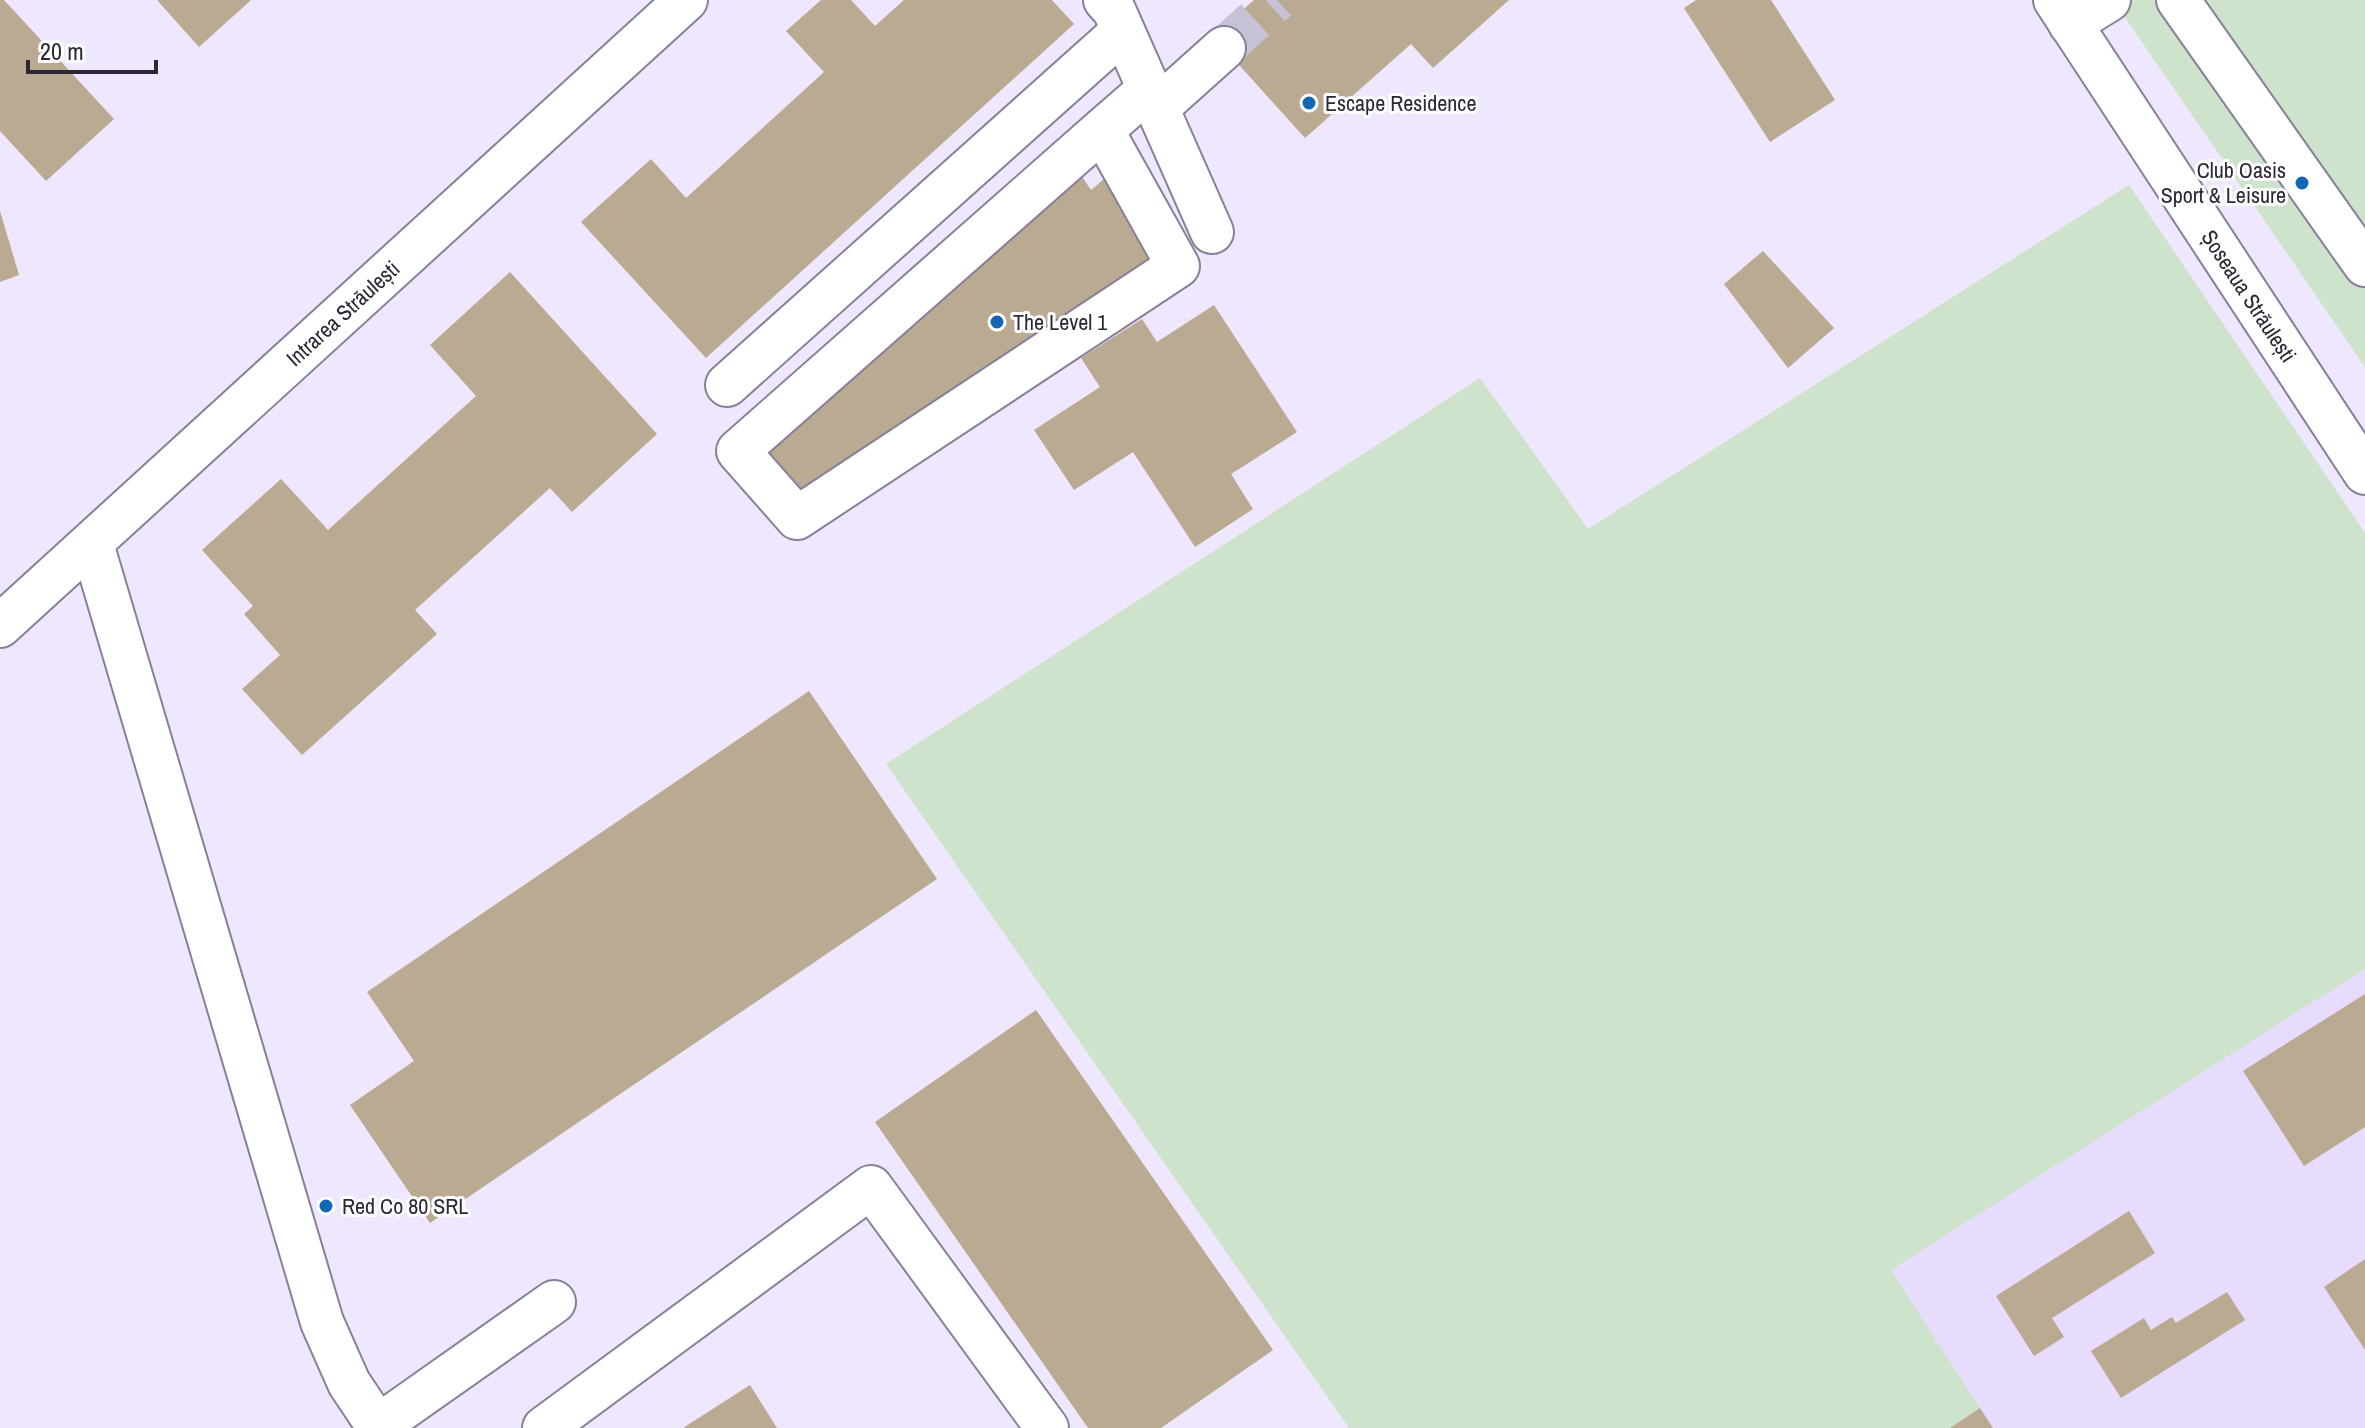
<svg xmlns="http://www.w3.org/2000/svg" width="2365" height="1428" font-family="'Archivo Narrow',sans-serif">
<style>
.built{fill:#e7dbfe}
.green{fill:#cde3cc}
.building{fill:#b9aa91}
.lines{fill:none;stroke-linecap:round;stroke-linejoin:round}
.minor-tunnel{stroke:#c7c1d5;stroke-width:42;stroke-dasharray:42 21;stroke-linecap:butt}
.minor-casing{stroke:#887f98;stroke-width:46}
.minor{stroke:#fff;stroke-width:42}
.poi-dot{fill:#1367b5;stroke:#fff;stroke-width:3}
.labels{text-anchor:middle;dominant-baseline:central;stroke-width:6;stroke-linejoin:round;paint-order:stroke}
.poi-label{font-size:22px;fill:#2c2833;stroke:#fff;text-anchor:start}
.street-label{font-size:22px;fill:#2c2833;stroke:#fff}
</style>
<rect width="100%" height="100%" fill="#eee7fd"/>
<polygon class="built" points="2365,969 2365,1428 1993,1428 1891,1270"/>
<g class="green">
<polygon points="2113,0 2365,0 2365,367"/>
<polygon points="2129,185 2365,533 2365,969 1891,1270 1980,1408 1950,1428 1349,1428 886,764 1480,378 1588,529"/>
</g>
<g class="building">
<polygon points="0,0 4,0 114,119 46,181 0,131"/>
<polygon points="157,0 251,0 199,47"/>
<polygon points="821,0 851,0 875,26 904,0 1052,0 1074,24 706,358 581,222 651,159 686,198 824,72 786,31"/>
<polygon points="1254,0 1509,0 1433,68 1411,44 1305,138 1213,36"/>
<polygon points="1696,0 1771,0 1835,100 1770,142 1684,8"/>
<polygon points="1081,175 1091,190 1109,175 1161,267 843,477 835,467 799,493 764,458"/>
<polygon points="0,211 19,275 0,282"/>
<polygon points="1763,251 1834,328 1788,368 1724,284"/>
<polygon points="510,272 657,434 572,512 550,488 415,610 437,634 302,755 242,689 280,655 244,614 253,606 202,550 281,479 328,530 476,396 430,345"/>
<polygon points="1214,305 1297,432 1231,474 1253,509 1195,547 1133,452 1074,490 1034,430 1100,387 1081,358 1142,319 1157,342"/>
<polygon points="809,691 937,879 430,1223 350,1105 414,1061 367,992"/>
<polygon points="2365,994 2365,1127 2304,1166 2243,1071"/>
<polygon points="1036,1010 1273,1350 1161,1428 1088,1428 875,1122"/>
<polygon points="2129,1211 2155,1253 2052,1318 2064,1337 2034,1356 1996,1296"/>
<polygon points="2365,1259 2365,1350 2324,1287"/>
<polygon points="2227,1292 2245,1320 2121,1398 2091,1351 2144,1318 2151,1330 2172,1317 2176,1323"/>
<polygon points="750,1385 777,1428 683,1428"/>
<polygon points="1980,1408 1993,1428 1950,1428"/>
</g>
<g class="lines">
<polyline class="minor-tunnel" points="1224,48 1277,0"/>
<g class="minor-casing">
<g id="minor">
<polyline points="1105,0 1114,10 1212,232"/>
<path id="s1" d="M2055,0L2365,473"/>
<polyline points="2178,0 2365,265"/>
<polyline points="2070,24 2109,0"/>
<polyline points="1157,108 1224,48"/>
<polyline points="1102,130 1178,266 797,518 738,451 1102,130 1149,89"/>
<polyline points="727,385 1123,31"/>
<polyline points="92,544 322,1322 349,1383 379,1428"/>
<path id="s2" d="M0,626L686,0"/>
<polyline points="378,1426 554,1302"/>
<polyline points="544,1428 871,1187 1047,1428"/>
</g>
</g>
<use href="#minor" class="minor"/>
</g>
<g class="poi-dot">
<circle cx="1309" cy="103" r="8"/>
<circle cx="2302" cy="183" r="8"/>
<circle cx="997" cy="322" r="8"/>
<circle cx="326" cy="1206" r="8"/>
</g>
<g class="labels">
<g class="poi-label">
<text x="1325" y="103">Escape Residence</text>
<text x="2286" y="170" text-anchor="end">Club Oasis<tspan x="2286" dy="25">Sport &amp; Leisure</tspan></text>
<text x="1013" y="322">The Level 1</text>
<text x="342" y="1206">Red Co 80 SRL</text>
</g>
<g class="street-label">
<text stroke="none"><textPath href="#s1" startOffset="354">Șoseaua Străulești</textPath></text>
<text stroke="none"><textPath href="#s2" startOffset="464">Intrarea Străulești</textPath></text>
</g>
</g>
<path d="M28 60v12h128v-12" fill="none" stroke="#2c2833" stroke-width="4"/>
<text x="40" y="60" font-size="24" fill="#2c2833" stroke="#ffffff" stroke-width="6" paint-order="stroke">20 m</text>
</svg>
